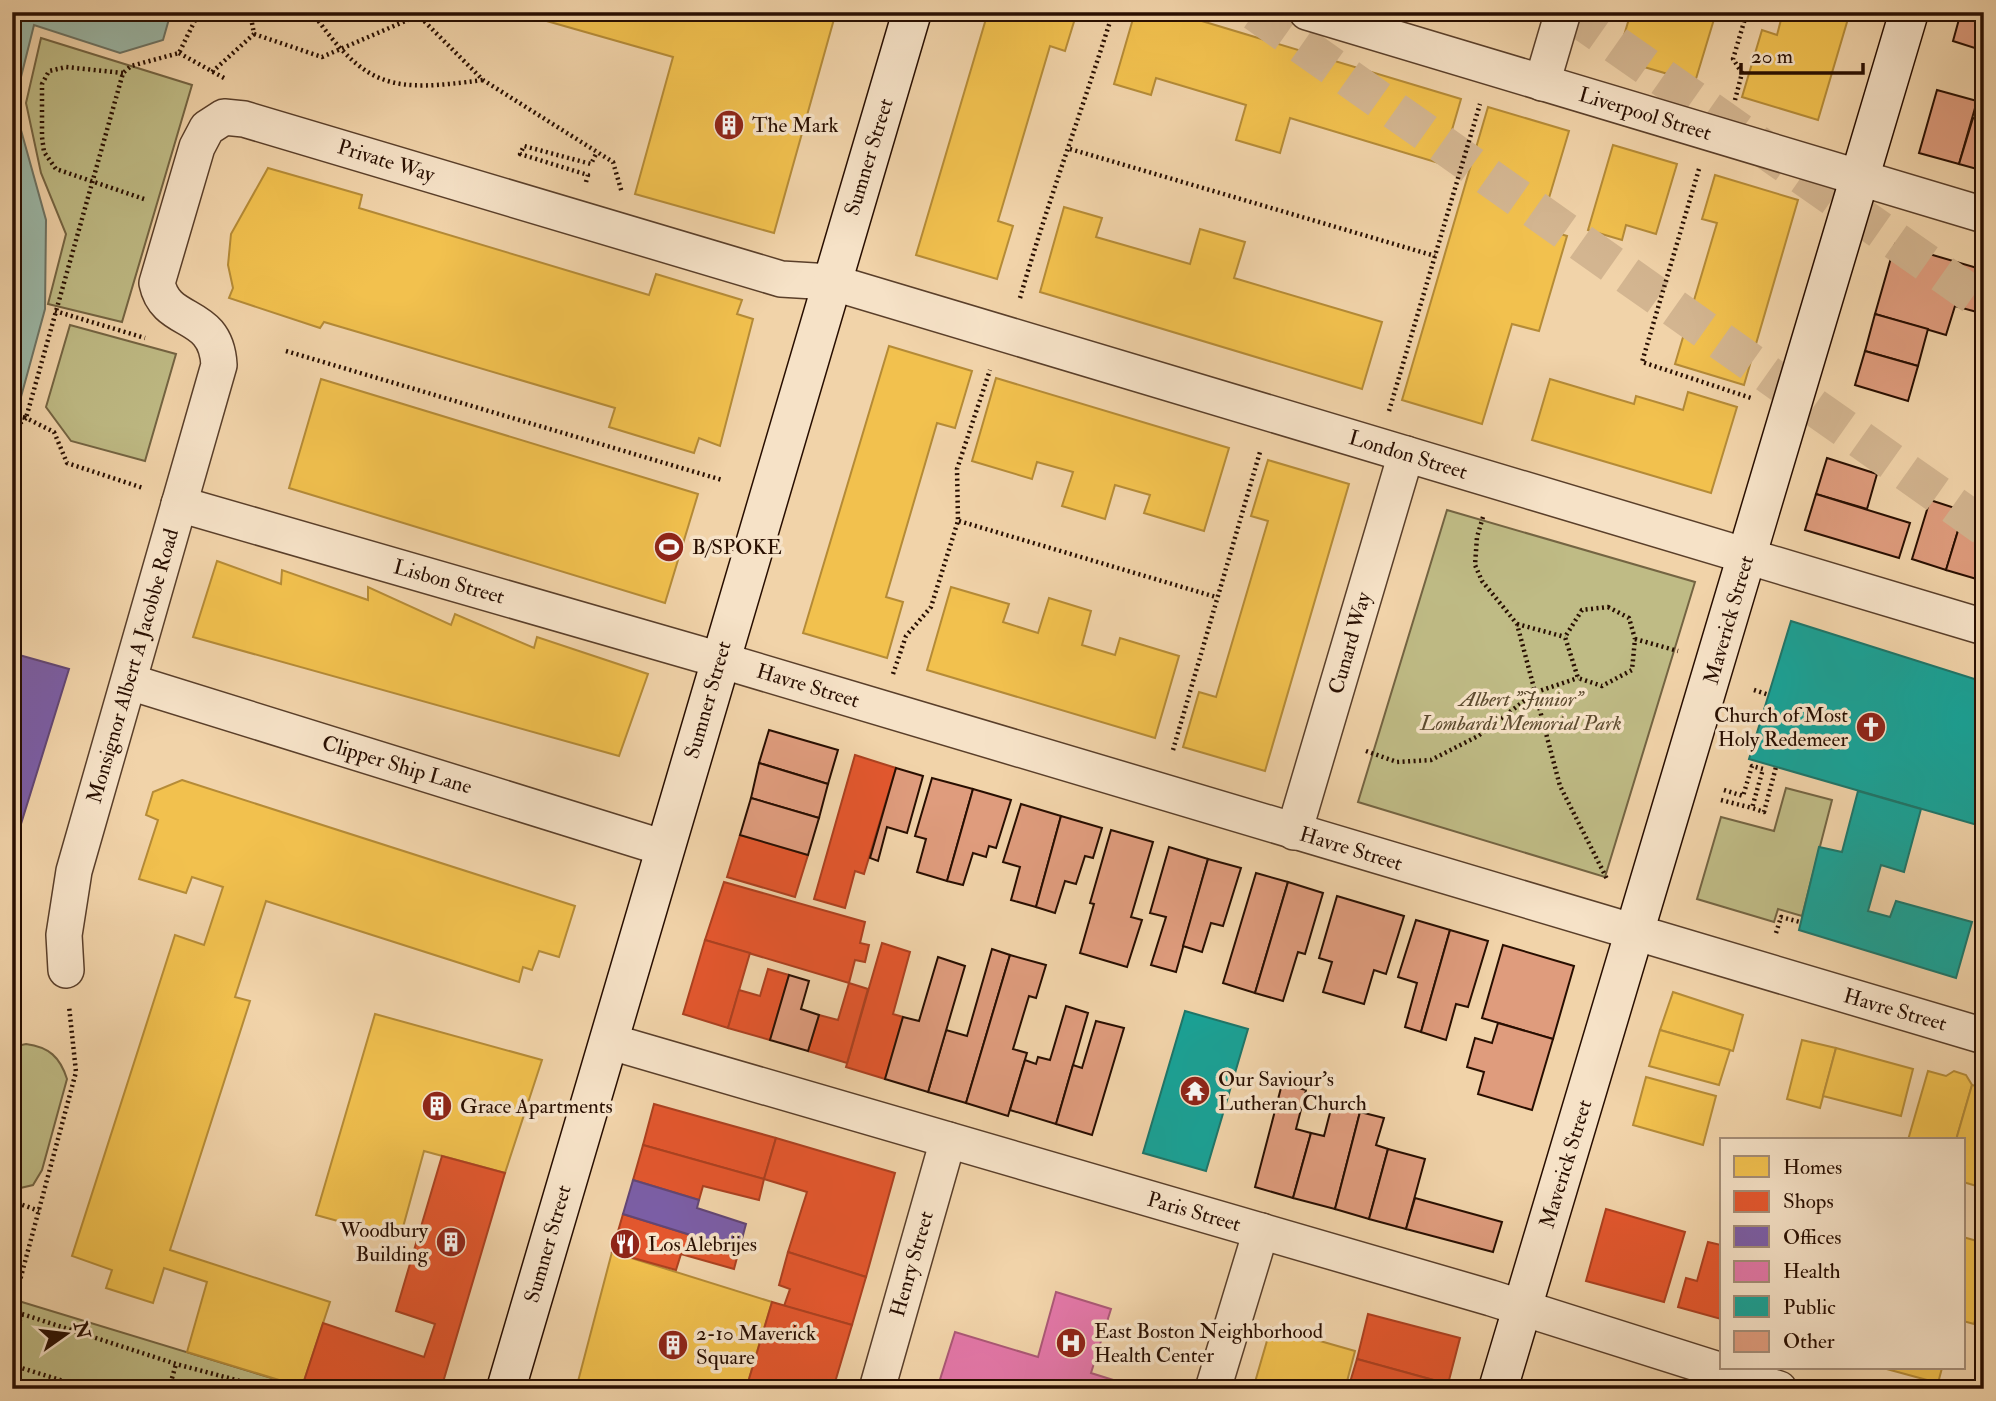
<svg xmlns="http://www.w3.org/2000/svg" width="1996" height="1401" font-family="'IM FELL Double Pica',serif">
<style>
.green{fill:#bfbb85;stroke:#746442;stroke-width:2}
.water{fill:#9bb8a8;stroke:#6d7465;stroke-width:2}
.homes{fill:#f2c14e;stroke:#b58b37;stroke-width:2}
.shops{fill:#e4572e;stroke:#ac4120;stroke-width:2}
.offices{fill:#7b5ea7;stroke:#624675;stroke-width:2}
.health{fill:#e377a8;stroke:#ab5876;stroke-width:2}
.public{fill:#17a398;stroke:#1c766a;stroke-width:2}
.building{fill:#df9c7d;stroke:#280e00;stroke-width:2}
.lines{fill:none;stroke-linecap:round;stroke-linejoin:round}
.highway-tunnel{stroke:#d3b590;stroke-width:38;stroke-dasharray:38 19;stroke-linecap:butt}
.street-casing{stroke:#5a3f2a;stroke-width:38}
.secondary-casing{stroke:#280e00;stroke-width:41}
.path{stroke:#280e00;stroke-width:4.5;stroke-dasharray:2 3.5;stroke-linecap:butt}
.street{stroke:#f6e2c7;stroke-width:35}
.secondary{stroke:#f6e2c7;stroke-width:38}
.labels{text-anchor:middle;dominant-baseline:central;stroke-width:7;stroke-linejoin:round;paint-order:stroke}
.street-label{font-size:21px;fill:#280e00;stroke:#f6e2c7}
.poi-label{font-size:21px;fill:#280e00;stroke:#f6e2c7;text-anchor:start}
.park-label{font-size:21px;font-style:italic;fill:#5d4b2f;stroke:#f6e2c7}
</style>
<rect width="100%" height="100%" fill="#f1d3a9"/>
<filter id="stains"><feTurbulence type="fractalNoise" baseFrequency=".00286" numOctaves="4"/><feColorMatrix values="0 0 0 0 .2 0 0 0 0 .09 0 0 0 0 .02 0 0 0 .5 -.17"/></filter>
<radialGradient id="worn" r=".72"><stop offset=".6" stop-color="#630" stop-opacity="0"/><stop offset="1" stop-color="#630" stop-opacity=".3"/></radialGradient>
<g class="green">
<polygon points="41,38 192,85 122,322 48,304 66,234 41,173 26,103"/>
<polygon points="70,325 176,354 145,461 71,441 46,407"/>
<polygon points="1447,510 1695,582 1605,877 1358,802"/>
<polygon points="1786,788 1832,800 1802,916 1778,909 1774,922 1697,899 1721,817 1774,831"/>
<path d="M26,1044C49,1047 60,1057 67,1079L42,1170L33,1185L12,1190V1047Z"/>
<polygon points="12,1299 308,1389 12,1389"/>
</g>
<polygon class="water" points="12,12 171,12 163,40 120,53 34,25 14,105 46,220 45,309 21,397 12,399"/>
<g class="homes">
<polygon points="515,12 836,12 774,233 635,194 673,57"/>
<polygon points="988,12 1077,12 1065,51 1050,46 998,221 1013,226 997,279 916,255"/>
<polygon points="1135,12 1172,12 1461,99 1442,164 1290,118 1280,153 1236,140 1246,105 1156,78 1151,95 1114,84"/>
<polygon points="1461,12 1492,12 1489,21"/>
<polygon points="1631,12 1703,12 1715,16 1695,82 1617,59"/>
<polygon points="1783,12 1850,12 1818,120 1742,97 1762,30 1777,35"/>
<polygon points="1488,107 1569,131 1540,228 1567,236 1539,331 1512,324 1482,424 1402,400"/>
<polygon points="1613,145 1677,164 1656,234 1626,225 1622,240 1588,230"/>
<polygon points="268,168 362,195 359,208 649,295 656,274 742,300 737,314 753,319 720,446 699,438 694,453 609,427 615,408 324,322 320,328 229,298 233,288 228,265 231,234"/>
<polygon points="1715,175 1798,200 1744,385 1675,364 1717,223 1702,219"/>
<polygon points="1064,207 1102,218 1096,237 1190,264 1200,229 1245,242 1234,278 1382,322 1362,389 1040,292"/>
<polygon points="889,346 972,371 955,428 937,423 886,597 903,602 887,658 803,633"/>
<polygon points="996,378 1229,448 1204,531 1144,513 1150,495 1115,485 1105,519 1062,506 1073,472 1037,462 1032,479 972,461"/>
<polygon points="321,379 698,494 665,603 289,488"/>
<polygon points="1550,379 1634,404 1636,396 1683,410 1688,392 1737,407 1711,493 1532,440"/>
<polygon points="1268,460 1349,484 1265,771 1183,747 1199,692 1216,697 1268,521 1251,516"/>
<polygon points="217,561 281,584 282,570 368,600 368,587 451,625 455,614 534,648 537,637 648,674 619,756 193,637"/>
<polygon points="951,587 1009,604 1003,622 1038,633 1049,598 1091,611 1082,645 1115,655 1120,638 1179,656 1155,738 927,670"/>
<polygon points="182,780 575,906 559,957 539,951 532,970 523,967 519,982 266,901 235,997 250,1001 170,1250 330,1302 302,1387 187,1352 207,1282 164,1268 153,1303 106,1288 112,1270 72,1256 175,935 204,945 223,887 192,877 186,893 139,879 158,820 146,815 153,792"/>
<polygon points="1673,992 1743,1015 1733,1051 1660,1030"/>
<polygon points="375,1014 542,1060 505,1173 424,1151 400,1238 316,1215"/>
<polygon points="1660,1030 1730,1050 1719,1085 1649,1066"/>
<polygon points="1802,1040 1836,1048 1820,1108 1787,1099"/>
<polygon points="1836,1048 1913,1069 1901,1116 1823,1096"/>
<polygon points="1928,1071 1946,1076 1954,1071 1966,1075 1972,1085 1956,1140 1908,1140"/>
<polygon points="1646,1077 1716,1096 1703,1145 1633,1125"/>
<polygon points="1972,1085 1984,1088 1984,1178 1980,1187 1963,1182 1963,1140 1956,1140"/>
<polygon points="1963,1237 1984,1243 1984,1287 1974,1324 1963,1321"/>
<polygon points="612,1252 772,1302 746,1389 576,1389"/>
<polygon points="1271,1327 1355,1351 1345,1389 1253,1389"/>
<polygon points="1883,1368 1942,1368 1938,1383"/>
</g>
<g class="shops">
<polygon points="855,755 896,768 864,874 855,871 845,908 814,899"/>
<polygon points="740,835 808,855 795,897 727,877"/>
<polygon points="724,882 865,922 860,943 869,945 865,962 855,960 849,983 705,940"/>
<polygon points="705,940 750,953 728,1028 683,1014"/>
<polygon points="882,943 910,952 893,1014 903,1017 885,1079 846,1067"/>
<polygon points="768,969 789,975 770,1040 728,1028 739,990 760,996"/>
<polygon points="849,983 868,989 847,1063 808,1051 819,1015 838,1020"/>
<polygon points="654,1104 776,1138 764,1179 643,1145"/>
<polygon points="776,1138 895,1173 866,1277 788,1252 807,1192 764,1179"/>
<polygon points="643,1145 764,1179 759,1200 703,1186 699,1200 633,1180"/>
<polygon points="442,1156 505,1173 441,1389 302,1387 323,1323 424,1357 435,1324 396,1311"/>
<polygon points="1606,1209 1685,1232 1664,1302 1586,1281"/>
<polygon points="623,1214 739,1250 734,1269 681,1254 676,1270 612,1252"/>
<polygon points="1708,1242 1721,1245 1721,1319 1678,1307 1686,1278 1697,1281"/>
<polygon points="788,1252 866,1277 852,1325 784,1306 790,1289 779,1285"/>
<polygon points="772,1302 852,1325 833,1389 746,1389"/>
<polygon points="1368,1314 1460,1338 1448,1384 1357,1359"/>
<polygon points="1357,1359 1448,1384 1447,1389 1348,1389"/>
</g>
<g class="offices">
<polygon points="12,653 69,669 12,853"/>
<polygon points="633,1180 699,1200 697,1208 746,1224 739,1250 623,1214"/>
</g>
<polygon class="health" points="1056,1292 1111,1309 1091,1373 1142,1389 937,1389 955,1332 1038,1357"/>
<g class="public">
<polygon points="1791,621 1984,682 1984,827 1749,759"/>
<polygon points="1858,791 1921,809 1904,872 1881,865 1868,911 1890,917 1896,901 1972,922 1956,978 1799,930 1819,847 1842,852"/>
<polygon points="1185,1011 1248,1029 1206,1171 1143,1153"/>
</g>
<g class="building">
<polygon points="1961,12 1984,12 1984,51 1953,41"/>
<polygon points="1937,90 1977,101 1959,164 1919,153"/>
<polygon points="1973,118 1984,121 1984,171 1959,164"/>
<polygon points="1895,244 1984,270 1984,314 1955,306 1946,335 1875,314"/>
<polygon points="1875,314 1928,329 1918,366 1865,351"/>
<polygon points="1865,351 1918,366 1908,401 1855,385"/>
<polygon points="1827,458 1877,474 1867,509 1816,494"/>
<polygon points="1816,494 1910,523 1899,558 1805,530"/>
<polygon points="1930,500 1964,511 1946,570 1912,559"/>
<polygon points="1964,511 1984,517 1984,567 1980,580 1946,570"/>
<polygon points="769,730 838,750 828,784 759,763"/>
<polygon points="759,763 828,784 819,818 751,798"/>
<polygon points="896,768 923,776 907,833 887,827 878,861 870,858"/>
<polygon points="932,778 973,789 947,881 917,872 926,839 915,836"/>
<polygon points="973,789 1011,800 996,848 989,846 986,857 973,853 963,885 947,881"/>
<polygon points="751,798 819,818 808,855 740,835"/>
<polygon points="1021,804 1061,816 1036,907 1011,900 1020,867 1003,862"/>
<polygon points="1061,816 1102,828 1093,858 1085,856 1076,884 1065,881 1055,913 1036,907"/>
<polygon points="1111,830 1153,842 1131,917 1142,920 1127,967 1080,953 1094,904 1090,903"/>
<polygon points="1169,847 1208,859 1176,972 1151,965 1166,917 1150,913"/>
<polygon points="1208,859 1241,868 1223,926 1211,923 1202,952 1183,946"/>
<polygon points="1256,873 1288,882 1255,993 1223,983"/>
<polygon points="1288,882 1323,893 1305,954 1298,952 1283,1001 1255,993"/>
<polygon points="1337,896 1404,916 1386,974 1374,970 1364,1004 1323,992 1332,962 1319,958"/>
<polygon points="1416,920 1450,930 1421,1032 1405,1027 1417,983 1398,977"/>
<polygon points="1450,930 1488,941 1468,1007 1456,1004 1446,1040 1421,1032"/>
<polygon points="1503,945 1574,966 1553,1039 1482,1018"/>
<polygon points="992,949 1010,955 966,1103 928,1092 946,1030 967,1036"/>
<polygon points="1010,955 1046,965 1036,998 1029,996 1013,1049 1027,1053 1008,1116 966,1103"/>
<polygon points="938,957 965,966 928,1092 885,1079 903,1017 919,1021"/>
<polygon points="789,975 809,981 801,1009 819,1015 808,1051 770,1040"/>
<polygon points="1066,1006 1088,1013 1056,1124 1010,1110 1025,1060 1036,1064 1038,1057 1050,1060"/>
<polygon points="1096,1021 1124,1028 1092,1135 1056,1124 1073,1065 1082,1068"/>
<polygon points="1498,1023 1553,1039 1532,1110 1478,1094 1484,1072 1467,1067 1475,1038 1492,1043"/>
<polygon points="1282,1084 1306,1090 1296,1129 1311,1133 1293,1198 1255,1187"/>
<polygon points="1332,1105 1360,1112 1335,1209 1293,1198 1311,1133 1324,1136"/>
<polygon points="1360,1112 1384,1118 1376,1145 1388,1149 1369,1219 1335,1209"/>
<polygon points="1388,1149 1425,1159 1406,1229 1369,1219"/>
<polygon points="1415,1198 1502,1222 1493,1252 1406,1229"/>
</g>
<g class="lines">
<g class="highway-tunnel">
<polyline points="1255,12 1984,527"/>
<polyline points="1569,12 1984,303"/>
</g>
<g class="street-casing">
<g id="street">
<polyline points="1307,12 1984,215"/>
<polyline points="1542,83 1563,12"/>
<polyline points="179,504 720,660 1984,1036"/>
<polyline points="130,682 664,848"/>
<polyline points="1294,832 1406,454"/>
<path d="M66,970L64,935L74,871L219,365C216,309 166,327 157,283L197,147L207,128L224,117L244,119L781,279L831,282L1984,627"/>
<polyline points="608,1041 1491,1298 1779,1389"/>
<polyline points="877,1389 948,1140"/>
<polyline points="1213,1389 1261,1231"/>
</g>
</g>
<g class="secondary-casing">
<g id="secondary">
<polyline points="506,1389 912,12"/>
<polyline points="1498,1389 1909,12"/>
</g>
</g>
<g class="path">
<path d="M312,12C367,90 392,92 483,80"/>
<polyline points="411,12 418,15 483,80 613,162 622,193"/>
<polyline points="254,34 322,57 417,16"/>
<polyline points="179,53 224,78"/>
<polyline points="212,72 254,34 250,12"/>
<polyline points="123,73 66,67 49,71 42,84 42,137 44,152 56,169 144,199"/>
<polyline points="1735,100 1742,73 1733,59 1747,12"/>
<polyline points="1070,149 1435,256"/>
<polyline points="1699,169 1642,362 1751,398"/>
<polyline points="586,182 588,175 520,154 524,146 591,164 597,152"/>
<path d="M1020,298C1048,201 1083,108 1113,12"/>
<polyline points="55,311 145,338"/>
<polyline points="286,351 722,480"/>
<polyline points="1389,411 1480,104"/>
<polyline points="12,415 26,418 123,73 131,66 179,53 199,12"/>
<polyline points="12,430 26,418 54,432 67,463 143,488"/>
<polyline points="1483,517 1477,537 1475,565 1482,581 1517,624 1560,786 1607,879"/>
<polyline points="959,521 1216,597"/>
<polygon points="1608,607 1629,618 1635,639 1632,670 1602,686 1578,678 1565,637 1582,610"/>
<polyline points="1517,624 1565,637"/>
<polyline points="1635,639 1678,651"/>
<polyline points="893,674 906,636 931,607 958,521 957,469 990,370"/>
<polyline points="1754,690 1769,695"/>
<polyline points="1173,750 1260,452"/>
<polyline points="1366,751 1397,762 1431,760 1478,736 1536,692 1578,678"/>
<polyline points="1724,790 1743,796 1752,766 1763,769 1752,808 1764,812 1776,767"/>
<polyline points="1721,800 1752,808"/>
<polyline points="1776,933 1781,917 1800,922"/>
<polyline points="12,1201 39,1211"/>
<polyline points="12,1310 76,1072 69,1006"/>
<polyline points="12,1311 22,1314 12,1344"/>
<polyline points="22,1314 176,1364 270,1389"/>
<polyline points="1984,1348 1976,1374 1984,1376"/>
<polyline points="12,1365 89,1389"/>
<polyline points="169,1389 176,1364"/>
</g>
<use href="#street" class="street"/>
<use href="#secondary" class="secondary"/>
</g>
<defs>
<g id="building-disc" transform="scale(1.575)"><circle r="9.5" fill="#8f2418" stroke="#f6e2c7"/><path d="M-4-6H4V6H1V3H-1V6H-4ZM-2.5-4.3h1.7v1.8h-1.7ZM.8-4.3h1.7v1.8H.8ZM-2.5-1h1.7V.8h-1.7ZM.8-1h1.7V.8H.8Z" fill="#fff"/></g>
<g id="stadium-disc" transform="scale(1.575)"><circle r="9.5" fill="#8f2418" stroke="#f6e2c7"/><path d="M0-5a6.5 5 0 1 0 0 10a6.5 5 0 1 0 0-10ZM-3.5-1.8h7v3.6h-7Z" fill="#fff"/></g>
<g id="church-disc" transform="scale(1.575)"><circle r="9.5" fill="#8f2418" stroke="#f6e2c7"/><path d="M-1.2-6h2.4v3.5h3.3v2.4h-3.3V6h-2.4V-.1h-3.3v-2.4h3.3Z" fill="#fff"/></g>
<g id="temple-disc" transform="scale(1.575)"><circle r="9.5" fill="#8f2418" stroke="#f6e2c7"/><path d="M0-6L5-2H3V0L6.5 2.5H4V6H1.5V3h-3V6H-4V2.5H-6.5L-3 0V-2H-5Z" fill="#fff"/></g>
<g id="restaurant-disc" transform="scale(1.575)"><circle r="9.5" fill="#8f2418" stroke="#f6e2c7"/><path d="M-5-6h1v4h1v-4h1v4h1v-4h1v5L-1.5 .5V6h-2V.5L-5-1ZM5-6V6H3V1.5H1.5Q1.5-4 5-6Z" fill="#fff"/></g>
<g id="hospital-disc" transform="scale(1.575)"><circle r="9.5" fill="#8f2418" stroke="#f6e2c7"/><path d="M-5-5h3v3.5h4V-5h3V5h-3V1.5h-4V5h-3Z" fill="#fff"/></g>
</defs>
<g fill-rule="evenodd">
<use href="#building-disc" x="729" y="125"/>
<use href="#stadium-disc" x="669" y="547"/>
<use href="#church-disc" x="1871" y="727"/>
<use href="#temple-disc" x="1195" y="1091"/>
<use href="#building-disc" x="437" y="1106"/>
<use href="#building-disc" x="451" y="1242"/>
<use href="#restaurant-disc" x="625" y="1244"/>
<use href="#hospital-disc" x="1071" y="1343"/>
<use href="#building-disc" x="673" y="1345"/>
</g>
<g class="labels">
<g class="street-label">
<text transform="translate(1645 114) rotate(17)">Liverpool Street</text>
<text transform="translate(869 157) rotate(-73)">Sumner Street</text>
<text transform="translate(386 161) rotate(17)">Private Way</text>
<text transform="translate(1408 455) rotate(17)">London Street</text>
<text transform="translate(449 582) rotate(16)">Lisbon Street</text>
<text transform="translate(1729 620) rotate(-74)">Maverick Street</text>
<text transform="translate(1350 643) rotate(-74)">Cunard Way</text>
<text transform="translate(133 666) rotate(-74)">Monsignor Albert A Jacobbe Road</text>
<text transform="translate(808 686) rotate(17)">Havre Street</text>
<text transform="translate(708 700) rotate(-74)">Sumner Street</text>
<text transform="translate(397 765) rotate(17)">Clipper Ship Lane</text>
<text transform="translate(1351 849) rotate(17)">Havre Street</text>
<text transform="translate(1895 1010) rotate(16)">Havre Street</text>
<text transform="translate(1566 1164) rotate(-73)">Maverick Street</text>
<text transform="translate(1194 1212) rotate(16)">Paris Street</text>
<text transform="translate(548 1244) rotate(-74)">Sumner Street</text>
<text transform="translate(912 1264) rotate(-74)">Henry Street</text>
</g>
<g class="poi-label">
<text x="752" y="125">The Mark</text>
<text x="692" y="547">B/SPOKE</text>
<text x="1848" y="715" text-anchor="end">Church of Most<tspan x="1848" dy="24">Holy Redemeer</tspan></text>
<text x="1218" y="1079">Our Saviour's<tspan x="1218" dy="24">Lutheran Church</tspan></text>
<text x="460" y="1106">Grace Apartments</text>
<text x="428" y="1230" text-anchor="end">Woodbury<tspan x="428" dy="24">Building</tspan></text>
<text x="648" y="1244">Los Alebrijes</text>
<text x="1094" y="1331">East Boston Neighborhood<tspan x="1094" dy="24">Health Center</tspan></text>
<text x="696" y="1333">2-10 Maverick<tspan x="696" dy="24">Square</tspan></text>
</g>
<g class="park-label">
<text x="1521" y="699">Albert "Junior"<tspan x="1521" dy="24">Lombardi Memorial Park</tspan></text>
</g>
</g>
<rect width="1996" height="1401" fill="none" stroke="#f1d3a9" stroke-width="42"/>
<rect x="14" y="14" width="1968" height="1373" fill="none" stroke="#280e00" stroke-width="3.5"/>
<rect x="21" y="21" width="1954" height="1359" fill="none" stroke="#280e00" stroke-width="2"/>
<rect x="1720" y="1138" width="245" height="231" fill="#f6e2c7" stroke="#a48d77" stroke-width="2"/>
<rect x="1734" y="1156" width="35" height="21" fill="#f2c14e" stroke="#a48d77" stroke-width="2"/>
<text x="1783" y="1174" font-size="21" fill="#280e00">Homes</text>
<rect x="1734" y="1191" width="35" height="21" fill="#e4572e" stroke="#a48d77" stroke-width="2"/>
<text x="1783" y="1208" font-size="21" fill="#280e00">Shops</text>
<rect x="1734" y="1226" width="35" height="21" fill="#7b5ea7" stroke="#a48d77" stroke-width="2"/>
<text x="1783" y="1244" font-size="21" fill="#280e00">Offices</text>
<rect x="1734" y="1261" width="35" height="21" fill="#e377a8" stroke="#a48d77" stroke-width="2"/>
<text x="1783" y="1278" font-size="21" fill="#280e00">Health</text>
<rect x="1734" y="1296" width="35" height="21" fill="#17a398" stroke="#a48d77" stroke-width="2"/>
<text x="1783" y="1314" font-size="21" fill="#280e00">Public</text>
<rect x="1734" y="1331" width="35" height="21" fill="#df9c7d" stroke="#a48d77" stroke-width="2"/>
<text x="1783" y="1348" font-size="21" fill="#280e00">Other</text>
<g transform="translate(66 1334) rotate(76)" stroke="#f6e2c7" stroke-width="5" paint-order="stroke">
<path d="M0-5L12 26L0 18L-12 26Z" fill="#280e00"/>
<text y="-10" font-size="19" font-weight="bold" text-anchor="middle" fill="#280e00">N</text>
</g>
<path d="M1741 63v10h122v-10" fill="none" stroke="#280e00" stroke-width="3.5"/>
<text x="1751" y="63" font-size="21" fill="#280e00" stroke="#f6e2c7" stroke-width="5" paint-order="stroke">20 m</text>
<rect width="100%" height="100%" filter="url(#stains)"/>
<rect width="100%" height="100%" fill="url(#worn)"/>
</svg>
